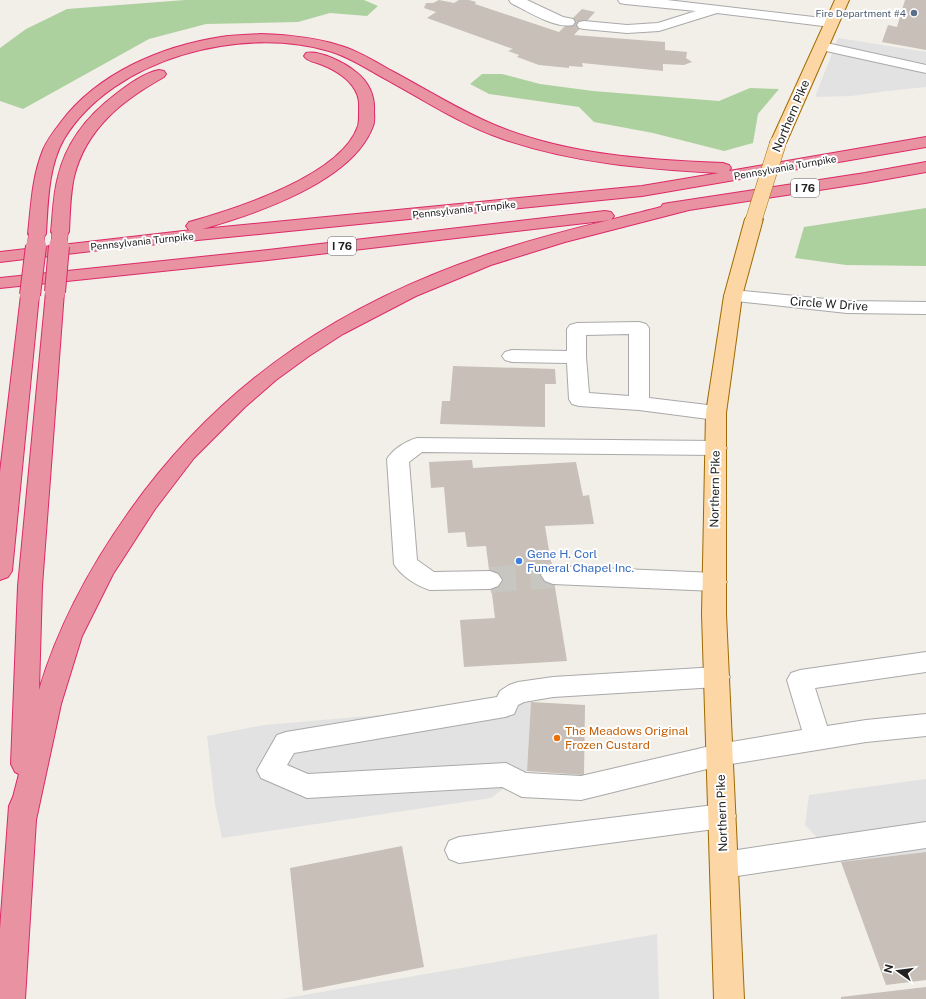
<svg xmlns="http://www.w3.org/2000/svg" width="926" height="999" font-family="'Public Sans',sans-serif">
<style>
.forest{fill:#add19e}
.parking{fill:#e2e2e2}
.building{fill:#c7bfb8}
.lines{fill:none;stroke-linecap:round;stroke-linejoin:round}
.minor-tunnel{stroke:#c8c6c1;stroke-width:26;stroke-dasharray:26 14;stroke-linecap:butt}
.minor-casing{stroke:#a9a9a9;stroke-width:2}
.major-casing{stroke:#a06b00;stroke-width:2}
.highway-casing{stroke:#dc2a67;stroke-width:2}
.minor{fill:#fff;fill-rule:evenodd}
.major{fill:#fcd6a4;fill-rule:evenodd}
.highway{fill:#e892a2;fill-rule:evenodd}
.major-bridge-casing{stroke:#a06b00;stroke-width:17;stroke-linecap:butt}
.highway-bridge-far1-casing{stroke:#dc2a67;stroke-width:17;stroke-linecap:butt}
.highway-bridge-casing{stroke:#dc2a67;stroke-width:22;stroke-linecap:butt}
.major-bridge{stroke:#fcd6a4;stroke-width:16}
.highway-bridge-far1{stroke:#e892a2;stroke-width:16}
.highway-bridge{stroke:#e892a2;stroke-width:20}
.service-dot{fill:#5c6f8a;stroke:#fff;stroke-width:1.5}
.shop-dot{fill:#3f7fe0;stroke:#fff;stroke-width:1.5}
.food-dot{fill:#e8710a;stroke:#fff;stroke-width:1.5}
.labels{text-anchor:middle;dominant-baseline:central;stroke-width:4;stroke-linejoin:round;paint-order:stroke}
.far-service-label{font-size:10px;fill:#4e5e75;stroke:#fff;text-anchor:end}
.far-street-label{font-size:10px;fill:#222;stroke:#fff}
.shield{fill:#fff;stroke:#646464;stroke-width:1}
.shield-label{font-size:11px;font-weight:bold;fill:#222}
.street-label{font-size:12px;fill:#222;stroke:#fff}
.shop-label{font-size:12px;fill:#366cbe;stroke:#fff;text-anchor:start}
.food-label{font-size:12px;fill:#c56008;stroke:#fff;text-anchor:start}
</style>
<rect width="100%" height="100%" fill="#f2efe9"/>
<g class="forest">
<polygon points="185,0 364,0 378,6 367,16 330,13 298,22 206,24 149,39 23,109 0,101 0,48 26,29 67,9"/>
<polygon points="482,74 502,74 540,84 593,91 719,101 750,88 779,89 758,114 753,143 724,151 653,133 594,122 579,107 489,94 470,84"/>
<polygon points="926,208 926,266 846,265 795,258 804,227"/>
</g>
<g class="parking">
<polygon points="838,38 926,52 926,87 887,91 851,96 815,97"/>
<polygon points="531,702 527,771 491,798 222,838 215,804 207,736 264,725"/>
<polygon points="926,779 926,852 841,862 805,825 809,795"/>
<polygon points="657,934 659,999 281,999"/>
</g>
<g class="building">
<polygon points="439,0 454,3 459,0 469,0 476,2 475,4 559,32 582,9 595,12 574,35 665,42 665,50 687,52 686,58 692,62 684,65 663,64 663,71 582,63 583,67 569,66 569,68 539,65 517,57 519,55 508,51 513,49 427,18 436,12 424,8 426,3 433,3"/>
<polygon points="905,0 926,0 926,50 882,42 888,25 897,27"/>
<polygon points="453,366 555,369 556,384 545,384 545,427 440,424 442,401 450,401"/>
<polygon points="472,460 473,468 576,462 583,496 589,495 594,524 545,526 567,661 464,667 460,620 495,618 486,546 467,547 465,532 448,533 444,487 431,488 429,462"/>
<polygon points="531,702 585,705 584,775 527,771"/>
<polygon points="402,846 424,967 303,991 290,868"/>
<polygon points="926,852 926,980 886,985 841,862"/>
<polygon points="926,987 926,999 841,999 841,997"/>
</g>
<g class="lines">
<polyline class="minor-tunnel" points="490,580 553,575"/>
<g class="minor-casing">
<g id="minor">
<path d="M509,0H527L563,17L573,19L575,22L573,25C555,29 527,11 511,3Z"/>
<polygon points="618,0 667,0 831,19 836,20 838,23 836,26 831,27 717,13 659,31 627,33 584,29 579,28 577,25 579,22 584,21 627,25 658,23 696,11 625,4 620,3"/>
<polygon points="822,42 926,65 926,73 817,49 815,46 817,43"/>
<polygon points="733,290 847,301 926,302 926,314 847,313 726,300 724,296 726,292"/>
<path d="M639,322L646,324L649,328V398L716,406L723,408L726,413L723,418L716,420L639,410L579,406L572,404L569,399L567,363L512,362L505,360L502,356L505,352L512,350L567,351V329L570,325L577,323ZM629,334V396L589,393L586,357V335Z"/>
<path d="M417,438L716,441L723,443L727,448L723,453L716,455L422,452L409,462L417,560L434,572L490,571L498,574L502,580L498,586L490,589L430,590C417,586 401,576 394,564L387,459C393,449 406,441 417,438Z"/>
<polygon points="553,566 715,573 723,576 727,582 723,588 715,591 553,584 545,581 541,575 545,569"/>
<polygon points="926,652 926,672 815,688 827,726 866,720 926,714 926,736 866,742 719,766 581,800 522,797 502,787 307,798 261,778 257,770 277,735 286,732 497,697 500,691 509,685 518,682 553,677 717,667 726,670 730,677 726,684 717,687 553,697 524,702 518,705 514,714 505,717 294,753 287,765 308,774 506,763 526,773 581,776 719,744 802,730 787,680 791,673 800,670"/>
<polygon points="722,804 732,807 736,816 732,825 722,828 459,863 449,859 445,850 449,841 459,837"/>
<polygon points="926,822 926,848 724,878 714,874 710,865 714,856 724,852"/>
</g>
</g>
<g class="major-casing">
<g id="major">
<polygon points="835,0 849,0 786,143 784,146 778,148 772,146 770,143"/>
<polygon points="754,214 760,215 763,219 742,296 726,413 726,614 744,999 714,999 702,614 706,413 724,296 745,219 748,215"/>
</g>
</g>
<g class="highway-casing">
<g id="highway">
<path d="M261,34C288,35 313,37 338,45C357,50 374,61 390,70C426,89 460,111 497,126C569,155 647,160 723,163L729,165L731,168L729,171L926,137V147L642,196L117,248L0,262V252L192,230H189L186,226L189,222C235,209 341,176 358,126C359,122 359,117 359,114C359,105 360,98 355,90C348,77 333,69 320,64C314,62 307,61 304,56L306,53C320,50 345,63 356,72C368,81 375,95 374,111C374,115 375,122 373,126C353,182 255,214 202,229L642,186L719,173C646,169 573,163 503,139C459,124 421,98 380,76C364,67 347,56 329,51C242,25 113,58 64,139C48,167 48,203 46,234L43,238L37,239L31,238L28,234C31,206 32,177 43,150C47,140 54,131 61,122C98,73 162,46 221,37C234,35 248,35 261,34Z"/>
<path d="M159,70L164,71L166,74L164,77C123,100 86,128 74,177C70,195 70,214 69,232L66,236L60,237L54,236L51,232C53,214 53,195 58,177C66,142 88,115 116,94C129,84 144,73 159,70Z"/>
<path d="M926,162V172L865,183L689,210L565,242L491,265L416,296L343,334L309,356L276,380L245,407L194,458L155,509L113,574L82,636L61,704L36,820L25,999H0V929L9,806L13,797L19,774L15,772L11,764L18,586L46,292L48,288L55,286L62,288L64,292L42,586L39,690C58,626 90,567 129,512C223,379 349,298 504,249C555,232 608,221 661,207L663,204L669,203L865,173Z"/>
<polygon points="605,211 611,212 614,216 611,220 268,260 0,288 0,278 268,250"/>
<polygon points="30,289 37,291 39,295 12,571 8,577 0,580 0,472 21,295 23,291"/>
</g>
</g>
<use href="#minor" class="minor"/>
<use href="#major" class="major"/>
<use href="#highway" class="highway"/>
<g class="major-bridge-casing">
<polyline id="major-bridge" points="754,219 778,143"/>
</g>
<g class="highway-bridge-far1-casing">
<g id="highway-bridge-far1">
<polyline points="35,247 37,234"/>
<polyline points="59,247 60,232"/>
</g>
</g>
<g class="highway-bridge-casing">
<g id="highway-bridge">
<polyline points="55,292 59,246"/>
<polyline points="30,295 36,246"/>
</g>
</g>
<use href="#major-bridge" class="major-bridge"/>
<use href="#highway-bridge-far1" class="highway-bridge-far1"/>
<use href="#highway-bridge" class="highway-bridge"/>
</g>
<circle class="service-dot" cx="914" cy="13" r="4"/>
<circle class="shop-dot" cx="519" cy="561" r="4"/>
<circle class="food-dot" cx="557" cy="738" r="4"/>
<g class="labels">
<g class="far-service-label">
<text x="906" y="13">Fire Department #4</text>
</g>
<g class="far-street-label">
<text transform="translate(785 167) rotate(-10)">Pennsylvania Turnpike</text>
<text transform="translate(464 209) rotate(-6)">Pennsylvania Turnpike</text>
<text transform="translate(142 241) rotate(-6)">Pennsylvania Turnpike</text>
</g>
<g class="shield">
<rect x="791" y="179" width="28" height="18" rx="3"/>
<rect x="328" y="237" width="28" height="18" rx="3"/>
</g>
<g class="shield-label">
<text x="805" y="188">I 76</text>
<text x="342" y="246">I 76</text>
</g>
<g class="street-label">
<text transform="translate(791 116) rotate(-67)">Northern Pike</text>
<text transform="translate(829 304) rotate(4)">Circle W Drive</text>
<text transform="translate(715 489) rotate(-89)">Northern Pike</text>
<text transform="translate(722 813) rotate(-92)">Northern Pike</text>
</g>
<g class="shop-label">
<text x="527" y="554">Gene H. Corl<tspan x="527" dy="14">Funeral Chapel Inc.</tspan></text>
</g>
<g class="food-label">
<text x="565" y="731">The Meadows Original<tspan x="565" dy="14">Frozen Custard</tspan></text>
</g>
</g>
<g transform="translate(898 971) rotate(284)" stroke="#ffffff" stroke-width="3" paint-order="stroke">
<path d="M0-3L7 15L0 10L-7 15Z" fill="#222222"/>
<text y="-6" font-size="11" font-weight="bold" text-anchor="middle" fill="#222222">N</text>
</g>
</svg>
